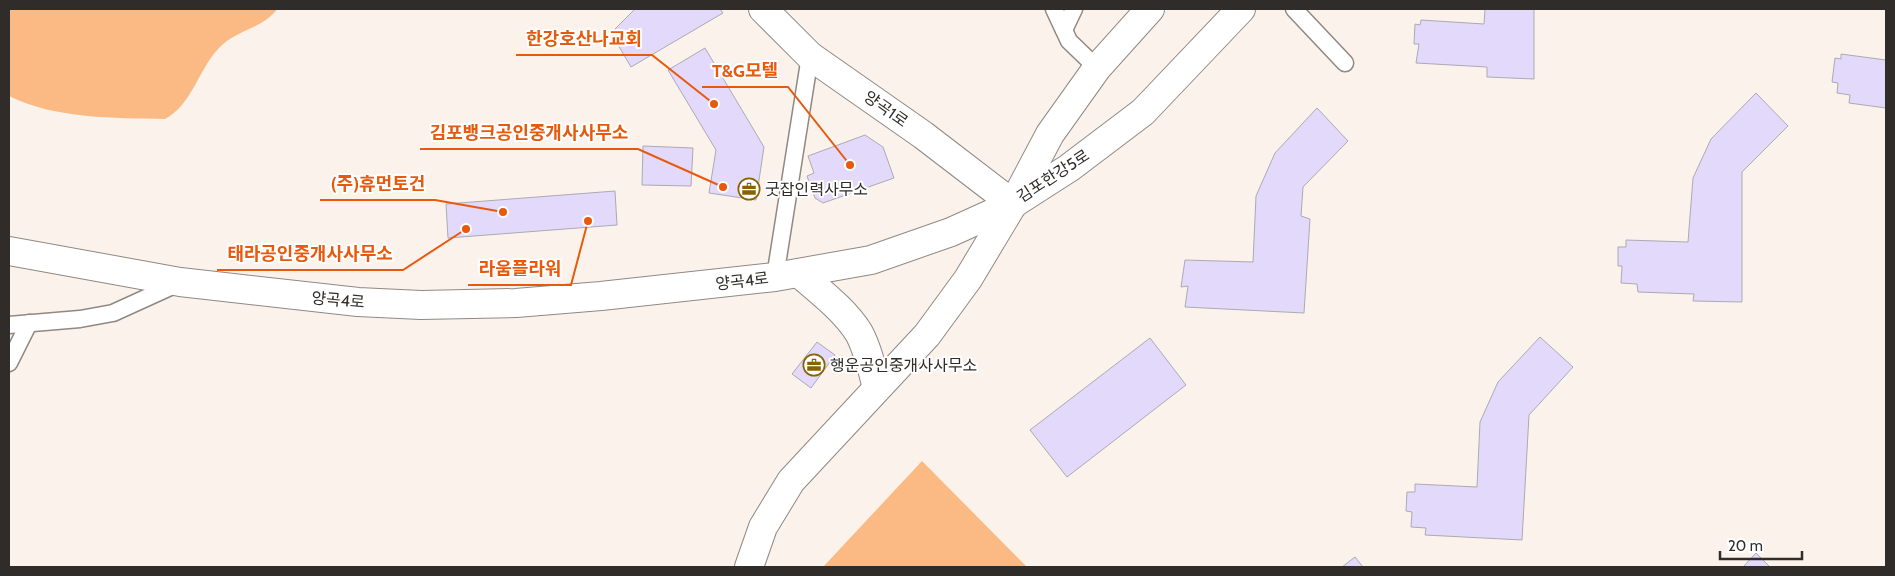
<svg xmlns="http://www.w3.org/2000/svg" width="1895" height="576" font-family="Cabin,'Noto Sans KR',sans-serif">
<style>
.green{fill:#fbba83}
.building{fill:#e2d9fb;stroke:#acaab2}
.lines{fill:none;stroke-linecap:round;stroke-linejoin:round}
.lane-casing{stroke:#908983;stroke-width:19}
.secondary-casing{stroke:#908983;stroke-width:30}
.lane{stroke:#fff;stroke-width:16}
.secondary{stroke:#fff;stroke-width:28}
.labels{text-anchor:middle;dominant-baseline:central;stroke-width:4;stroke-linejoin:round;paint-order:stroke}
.street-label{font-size:16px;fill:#2f2c2a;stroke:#fff}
.poi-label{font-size:16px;fill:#2f2c2a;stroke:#fff;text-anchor:start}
.leader{fill:none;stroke:#e8590c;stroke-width:2}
.callout-dot{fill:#e8590c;stroke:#fff;stroke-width:2}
.callout-label{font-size:18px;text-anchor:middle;font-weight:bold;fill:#e8590c;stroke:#fff;stroke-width:4;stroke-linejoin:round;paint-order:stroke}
</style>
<rect width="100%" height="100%" fill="#fbf2ec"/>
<g class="green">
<path d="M9,9H277C264,28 236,30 220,47C198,69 193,104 165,119C114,118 55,119 9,96Z"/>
<polygon points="922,461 1027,567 823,567"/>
</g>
<g class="building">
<polygon points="635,9 720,9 723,13 631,67 611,33"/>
<polygon points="1485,9 1534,9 1534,79 1487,77 1487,67 1416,63 1419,44 1414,44 1415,24 1420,25 1421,20 1484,24"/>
<polygon points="705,48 764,147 756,200 709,193 716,150 668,70"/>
<polygon points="1841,54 1886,60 1886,108 1849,103 1850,95 1837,93 1838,83 1832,82 1835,58 1841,59"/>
<polygon points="1756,93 1788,126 1742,172 1742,302 1693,301 1694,294 1638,292 1637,284 1621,283 1622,266 1618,266 1618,247 1626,247 1626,240 1688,242 1693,178 1711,139"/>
<polygon points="1317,108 1348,141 1303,187 1301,216 1310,219 1304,313 1185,307 1188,286 1181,287 1185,260 1253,262 1256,196 1275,153"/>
<polygon points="865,135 883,147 894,178 823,203 815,198 807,176 814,173 808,156"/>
<polygon points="643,146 693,148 691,186 642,185"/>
<polygon points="615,191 617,225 448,238 446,204"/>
<polygon points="1540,337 1573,367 1529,415 1522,540 1425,535 1426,528 1411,527 1412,512 1406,511 1407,492 1415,492 1415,484 1477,487 1480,422 1498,382"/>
<polygon points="1150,338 1186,385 1067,477 1030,430"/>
<polygon points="817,342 835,355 811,388 792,374"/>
<polygon points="1756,553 1770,567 1743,567"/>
<polygon points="1355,557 1363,567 1342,567"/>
</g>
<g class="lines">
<g class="lane-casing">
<g id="lane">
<polyline points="1054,9 1069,41 1097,68"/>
<polyline points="1294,9 1345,63"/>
<polyline points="1064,30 1074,9"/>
<polyline points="775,277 810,56"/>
<polyline points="9,325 80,319 113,313 179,283"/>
<polyline points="9,363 29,323"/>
</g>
</g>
<g class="secondary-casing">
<g id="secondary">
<polyline points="763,9 810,56 923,135 1013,204"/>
<polyline points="9,251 180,282 358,302 421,305 516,303 601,296 775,277 871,260 951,232 1013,204 1069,168 1143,112 1241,9"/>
<path d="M799,273C819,291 844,309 859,333C868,350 872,369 877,388"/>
<polyline points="749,567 763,527 791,481 927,335 968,279 1013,204 1050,134 1097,68 1150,9"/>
</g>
</g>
<use href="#lane" class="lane"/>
<use href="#secondary" class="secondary"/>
</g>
<defs>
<g id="office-ring" transform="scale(1.125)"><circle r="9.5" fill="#fff" stroke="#876300" stroke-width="1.5"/><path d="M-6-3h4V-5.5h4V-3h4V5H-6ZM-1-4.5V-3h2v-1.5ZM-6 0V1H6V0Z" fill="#876300"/></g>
</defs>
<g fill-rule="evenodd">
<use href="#office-ring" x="749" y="189"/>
<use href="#office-ring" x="814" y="365"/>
</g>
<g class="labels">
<g class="street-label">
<text transform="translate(886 109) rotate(35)">양곡1로</text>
<text transform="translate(1053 176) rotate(-33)">김포한강5로</text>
<text transform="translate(742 281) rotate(-7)">양곡4로</text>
<text transform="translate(338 300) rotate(5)">양곡4로</text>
</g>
<g class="poi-label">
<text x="765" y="189">굿잡인력사무소</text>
<text x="830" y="365">행운공인중개사사무소</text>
</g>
</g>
<path class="leader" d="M714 104L652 55H516M850 165L788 87H702M723 187L638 149H420M503 212L435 200H320M466 229L403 270H217M588 221L571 285H468"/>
<g class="callout-dot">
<circle cx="714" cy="104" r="5"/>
<circle cx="850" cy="165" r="5"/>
<circle cx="723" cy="187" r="5"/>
<circle cx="503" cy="212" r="5"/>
<circle cx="466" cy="229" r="5"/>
<circle cx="588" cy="221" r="5"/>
</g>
<g class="callout-label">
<text x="584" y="45">한강호산나교회</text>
<text x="745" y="77">T&amp;G모텔</text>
<text x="529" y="139">김포뱅크공인중개사사무소</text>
<text x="378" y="190">(주)휴먼토건</text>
<text x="310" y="260">태라공인중개사사무소</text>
<text x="520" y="275">라움플라워</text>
</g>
<rect width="1895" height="576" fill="none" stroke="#2f2c2a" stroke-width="20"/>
<path d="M1720 551v8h82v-8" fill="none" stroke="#2f2c2a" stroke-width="2.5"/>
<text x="1728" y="551" font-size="15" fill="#2f2c2a" stroke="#ffffff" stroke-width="4" paint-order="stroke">20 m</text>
</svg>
